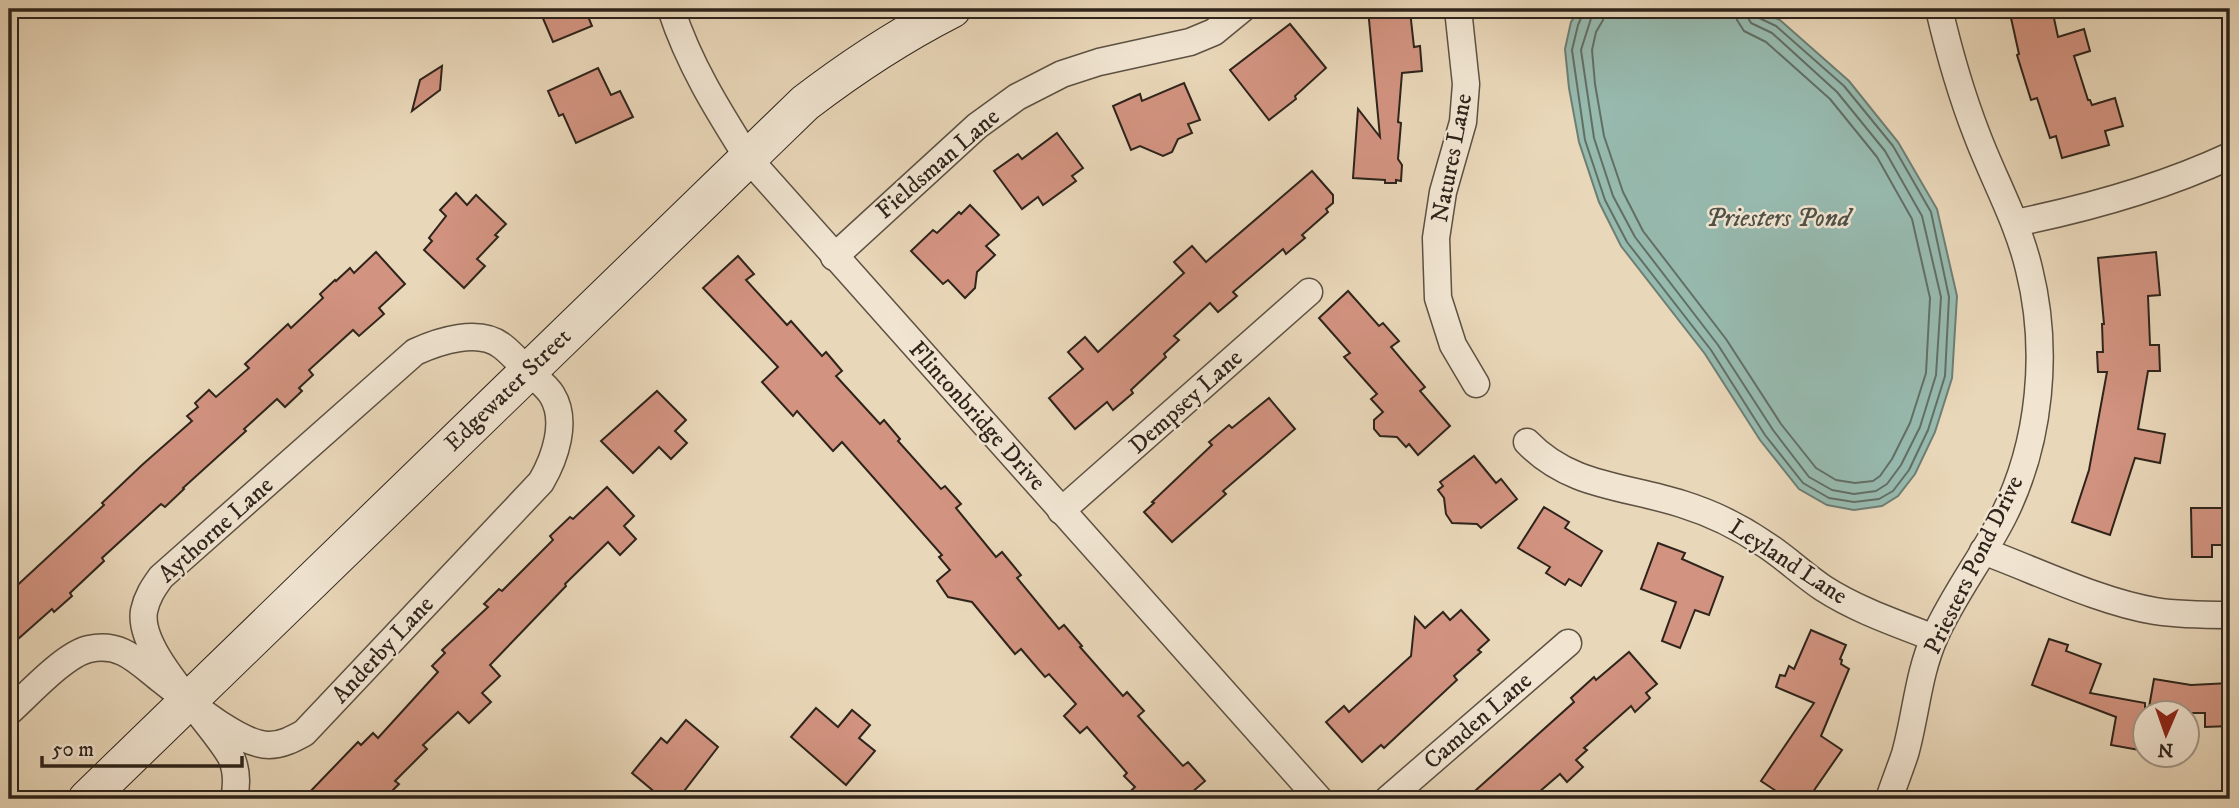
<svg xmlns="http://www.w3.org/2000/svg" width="2239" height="808" font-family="'IM FELL DW Pica',serif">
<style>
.water{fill:#97baaf;stroke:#6d7e74;stroke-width:2}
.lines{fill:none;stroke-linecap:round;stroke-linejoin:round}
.shore{stroke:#626f65;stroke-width:2}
.building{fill:#d29380;stroke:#2e241b;stroke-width:2}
.street-casing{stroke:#5d5142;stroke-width:29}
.secondary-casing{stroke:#2e241b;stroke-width:39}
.street{stroke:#f1e5d2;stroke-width:26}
.secondary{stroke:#f1e5d2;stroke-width:37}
.labels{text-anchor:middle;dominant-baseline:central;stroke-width:5;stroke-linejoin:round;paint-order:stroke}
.street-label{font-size:24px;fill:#2e241b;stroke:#f1e5d2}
.water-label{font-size:26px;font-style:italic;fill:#4e5147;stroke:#f1e5d2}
</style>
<rect width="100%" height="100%" fill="#e9d7b9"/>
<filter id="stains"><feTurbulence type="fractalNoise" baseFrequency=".00286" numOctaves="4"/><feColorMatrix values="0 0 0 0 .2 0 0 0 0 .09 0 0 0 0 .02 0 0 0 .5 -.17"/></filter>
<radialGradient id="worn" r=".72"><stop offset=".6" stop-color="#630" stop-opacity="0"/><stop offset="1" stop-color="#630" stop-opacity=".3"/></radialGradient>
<polygon class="water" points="1580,9 1755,9 1780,20 1849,81 1898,142 1937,209 1957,296 1952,378 1935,432 1915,474 1898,496 1882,506 1854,510 1827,505 1799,489 1760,440 1705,354 1621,246 1599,202 1579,142 1569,88 1565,49 1571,22"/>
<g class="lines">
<g class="shore">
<polyline points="1585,9 1578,25 1572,50 1585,140 1605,200 1627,242 1711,350 1765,435 1803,483 1829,498 1854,502 1879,499 1893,491 1909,470 1928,430 1945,376 1949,297 1931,212 1893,146 1844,86 1776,26 1757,17 1755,9"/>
<polyline points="1594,9 1581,50 1594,138 1613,196 1635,237 1718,345 1773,430 1809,477 1832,490 1854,494 1876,491 1887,484 1901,465 1920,427 1936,375 1941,297 1922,216 1885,151 1837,92 1772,33 1751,23 1747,16 1746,9"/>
<polyline points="1605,9 1603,20 1596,32 1592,50 1595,84 1604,136 1623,192 1643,231 1726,339 1781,424 1816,468 1836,480 1855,483 1873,481 1880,476 1892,459 1910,423 1926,373 1930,298 1912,219 1877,157 1830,99 1766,42 1744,31 1737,20 1735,9"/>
</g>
</g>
<g class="building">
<polygon points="539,9 585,9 592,26 553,42"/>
<polygon points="1368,9 1407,9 1407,11 1410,11 1414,47 1420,46 1422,71 1402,73 1398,122 1401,123 1398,159 1402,165 1401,181 1396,180 1396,183 1385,183 1385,180 1353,178 1358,109 1380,137"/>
<polygon points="2009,9 2052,9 2058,37 2084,29 2090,51 2074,56 2088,100 2090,100 2092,105 2115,98 2123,126 2105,131 2109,145 2062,158 2056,136 2050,138 2037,98 2031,100 2017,55 2019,54"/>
<polygon points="1290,24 1326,68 1295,96 1296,99 1269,120 1230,70"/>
<polygon points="442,66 440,90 412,111 420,80"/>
<polygon points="598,68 611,95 620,91 633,117 576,143 563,114 559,116 548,91"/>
<polygon points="1184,83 1200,120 1188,124 1192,133 1178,139 1172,152 1163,156 1140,146 1131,150 1113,106 1140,94 1142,101"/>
<polygon points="1057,133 1083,168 1072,176 1076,181 1043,205 1038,197 1022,209 994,171 1018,154 1022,159"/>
<polygon points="1312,171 1333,195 1333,203 1326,209 1328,212 1302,235 1305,238 1286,254 1283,249 1233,292 1237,296 1218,312 1210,303 1174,336 1179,340 1164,354 1166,357 1131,390 1133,393 1113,410 1107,402 1075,429 1049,398 1083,369 1068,352 1085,337 1098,352 1184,273 1174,262 1192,246 1206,262"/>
<polygon points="456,193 467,205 476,195 506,224 495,235 498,237 477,259 485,266 464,288 424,250 432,241 429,238 446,216 440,210"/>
<polygon points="970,205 999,235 986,246 995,255 977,272 975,288 965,298 948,280 943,284 911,251 933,230 937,233 959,212 961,214"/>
<polygon points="376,252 405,284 379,308 384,314 359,336 353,330 309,370 313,375 299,388 302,391 285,407 277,399 244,429 246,431 183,488 184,489 165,507 161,504 102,558 104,561 70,593 72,596 54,612 52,609 9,647 9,593 104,505 102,503 142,465 192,421 187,416 198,407 195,403 209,390 216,397 249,368 245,364 288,324 291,328 323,298 320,294 335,280 336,281 350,268 354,273"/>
<polygon points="2156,252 2160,295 2148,296 2150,345 2159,345 2160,371 2148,371 2138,429 2165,434 2160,463 2135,458 2110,535 2072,522 2089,470 2107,372 2098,372 2097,352 2103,352 2102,324 2104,324 2098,258"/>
<polygon points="738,256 754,274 746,280 787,325 791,321 822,356 826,352 842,371 836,376 880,424 884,420 900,439 898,441 941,489 945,486 961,504 956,508 996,557 1002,552 1021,575 1017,578 1059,629 1064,625 1082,646 1080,647 1123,696 1127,692 1144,711 1138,716 1183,766 1188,762 1205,781 1184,799 1122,799 1135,787 1124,776 1127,773 1087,727 1080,733 1064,716 1076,704 1049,674 1045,677 1021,649 1015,654 972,602 948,597 937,581 950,570 939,557 942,555 842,442 833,451 797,411 793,416 762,382 778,367 703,288"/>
<polygon points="1348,291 1379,326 1383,323 1399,341 1391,347 1425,387 1420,391 1450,426 1418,455 1409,444 1406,447 1397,437 1380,436 1374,429 1374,420 1383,412 1371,399 1377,394 1344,357 1350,353 1319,318"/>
<polygon points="657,391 686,420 675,431 687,443 671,459 659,447 633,473 601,441"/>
<polygon points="1269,398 1295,429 1223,491 1226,494 1172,542 1144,512 1154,503 1152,502 1212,445 1209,442 1229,425 1232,428"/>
<polygon points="1474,456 1496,483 1501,479 1517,499 1481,528 1477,524 1452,523 1446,514 1444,498 1438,490 1443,486 1440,482"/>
<polygon points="607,487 634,516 624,526 636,539 620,555 608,542 565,584 566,586 490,665 500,676 482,693 491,702 469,723 458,712 423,745 427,749 395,781 399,784 384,799 303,799 358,742 361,745 373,733 378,738 438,672 432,666 445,653 442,650 488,607 484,604 499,589 502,591 553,540 550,536 570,517 573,519"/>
<polygon points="1544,507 1569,522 1565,528 1602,551 1581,586 1569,579 1565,585 1546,573 1550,567 1518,548"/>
<polygon points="2191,508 2230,508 2230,545 2212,545 2212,557 2192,557"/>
<polygon points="1658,543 1685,553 1682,559 1723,577 1709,615 1695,610 1680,648 1662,641 1676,602 1641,589"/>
<polygon points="1461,610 1489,640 1478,650 1481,652 1454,676 1457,680 1384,748 1381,745 1362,762 1326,722 1344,706 1349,712 1411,656 1415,617 1425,628 1443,612 1450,620"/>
<polygon points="1811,630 1846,645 1840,659 1842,660 1841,664 1849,669 1821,736 1842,750 1808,799 1788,799 1761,781 1814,703 1776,687 1780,675 1785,676 1789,666 1794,669"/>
<polygon points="2049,639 2068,645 2066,651 2101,664 2090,693 2145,703 2145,751 2111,745 2116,717 2032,685"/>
<polygon points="1629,652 1657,684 1646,693 1650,698 1635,712 1631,706 1584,748 1587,750 1576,760 1583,767 1567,782 1560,774 1531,799 1466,799 1574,702 1571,698 1594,677 1596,680"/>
<polygon points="2154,679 2191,685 2230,683 2230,726 2205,727 2205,713 2148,713"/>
<polygon points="816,708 838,727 852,710 870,725 859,738 875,751 846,785 791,737"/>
<polygon points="686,720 718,747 678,799 663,799 632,773 661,738 667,743"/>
</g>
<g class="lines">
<g class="street-casing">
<g id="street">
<path d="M671,9C689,64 717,109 748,158L1319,799"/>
<polyline points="1458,9 1466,84 1463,122 1443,192 1436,238 1438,298 1453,345 1476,384"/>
<path d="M2015,223C2089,208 2161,188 2230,156"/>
<polyline points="834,257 977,126 1017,97 1062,74 1099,62 1190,42 1214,32 1242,9"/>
<path d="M1527,442C1570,487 1626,486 1682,504C1711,513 1738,526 1763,543C1784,556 1802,574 1823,588C1857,610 1896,623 1934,638"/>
<polyline points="1061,511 1309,292"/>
<path d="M1983,551C2037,571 2100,602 2155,611C2180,615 2205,615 2230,615"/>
<path d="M9,712C28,695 65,654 89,649C121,642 137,661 160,679C185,698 238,745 269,745C282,745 293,739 304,733L541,482C555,458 568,421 552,395C546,385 533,376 525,368C518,361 510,352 502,346C479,328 439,341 415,352L161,577C153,588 147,597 144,611C137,653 210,719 231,757C237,770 237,785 234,799"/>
<polyline points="1388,799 1568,643"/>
<path d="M1889,799C1894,784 1900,769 1905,754C1916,715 1918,674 1935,636C1954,594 1982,558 2003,517C2041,442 2049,349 2029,269C2018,222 1994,180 1977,135C1961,94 1949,52 1939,9"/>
</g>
</g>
<g class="secondary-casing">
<path id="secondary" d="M87,799L805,103C852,67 899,36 952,9"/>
</g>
<use href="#street" class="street"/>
<use href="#secondary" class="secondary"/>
</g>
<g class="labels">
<g class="street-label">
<text transform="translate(1452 158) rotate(-79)">Natures Lane</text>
<text transform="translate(938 164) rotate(-41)">Fieldsman Lane</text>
<text transform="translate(508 390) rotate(-44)">Edgewater Street</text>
<text transform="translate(1186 402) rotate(-42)">Dempsey Lane</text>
<text transform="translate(977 416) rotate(48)">Flintonbridge Drive</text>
<text transform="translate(216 530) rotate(-42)">Aythorne Lane</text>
<text transform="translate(1788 562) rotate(33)">Leyland Lane</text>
<text transform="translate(1974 565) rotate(-64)">Priesters Pond Drive</text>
<text transform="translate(383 650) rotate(-47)">Anderby Lane</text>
<text transform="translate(1478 721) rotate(-41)">Camden Lane</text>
</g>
<g class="water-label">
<text x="1778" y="218">Priesters Pond</text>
</g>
</g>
<rect width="2239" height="808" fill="none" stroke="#e9d7b9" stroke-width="35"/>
<rect x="10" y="10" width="2218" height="787" fill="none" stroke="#2e241b" stroke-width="3.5"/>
<rect x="18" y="18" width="2204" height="773" fill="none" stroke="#2e241b" stroke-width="2"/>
<g transform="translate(2166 734) rotate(182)"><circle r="33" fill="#f1e5d2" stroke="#a39889" stroke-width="2"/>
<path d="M0-5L12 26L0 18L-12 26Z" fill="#8f2418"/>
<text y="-10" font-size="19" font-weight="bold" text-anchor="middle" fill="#2e241b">N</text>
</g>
<path d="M42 756v10h200v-10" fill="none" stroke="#2e241b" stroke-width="3.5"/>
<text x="52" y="756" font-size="21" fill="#2e241b" stroke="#f1e5d2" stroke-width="5" paint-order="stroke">50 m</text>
<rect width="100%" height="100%" filter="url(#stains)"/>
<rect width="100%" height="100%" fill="url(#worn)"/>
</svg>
